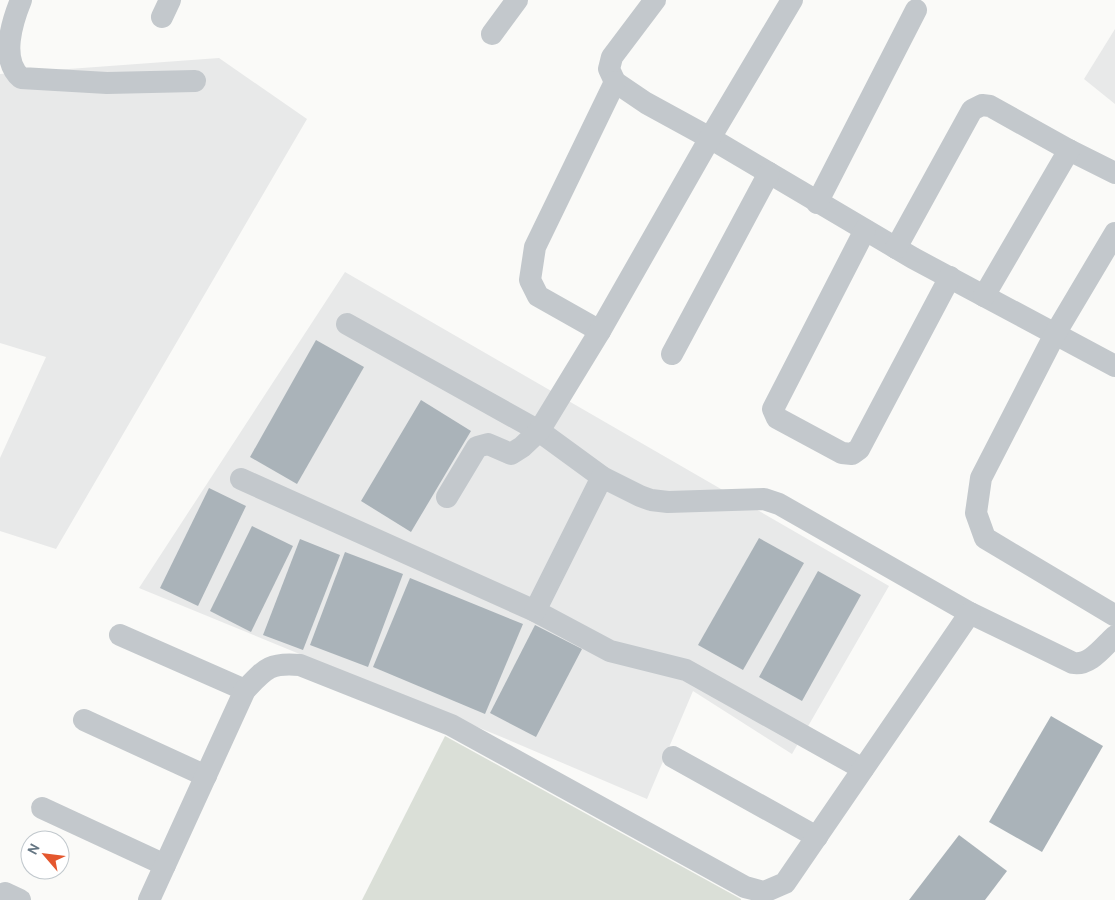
<svg xmlns="http://www.w3.org/2000/svg" width="1115" height="900" font-family="Overpass,sans-serif">
<style>
.built{fill:#e8e9e9}
.green{fill:#dadfd7}
.building{fill:#aab3b9}
.lines{fill:none;stroke-linecap:round;stroke-linejoin:round}
.minor{stroke:#c3c8cc;stroke-width:22}
</style>
<rect width="100%" height="100%" fill="#fafaf8"/>
<g class="built">
<polygon points="1115,29 1115,104 1084,79"/>
<polygon points="219,58 307,119 56,549 0,531 0,458 46,357 0,343 0,74"/>
<polygon points="345,272 889,586 792,754 693,691 647,799 504,738 139,588"/>
</g>
<polygon class="green" points="445,736 741,899 741,900 362,900"/>
<g class="building">
<polygon points="316,340 364,367 297,484 250,457"/>
<polygon points="421,400 471,431 411,532 361,501"/>
<polygon points="209,488 246,506 198,606 160,588"/>
<polygon points="252,526 293,546 251,632 210,611"/>
<polygon points="759,538 804,563 743,670 698,645"/>
<polygon points="300,539 340,555 303,650 263,635"/>
<polygon points="345,552 403,574 368,667 310,645"/>
<polygon points="818,571 861,595 802,701 759,677"/>
<polygon points="410,578 523,624 485,714 373,667"/>
<polygon points="535,625 582,649 536,737 490,713"/>
<polygon points="1051,716 1103,746 1042,852 989,822"/>
<polygon points="959,835 1007,871 985,900 909,900"/>
</g>
<g class="lines">
<g class="minor">
<path d="M21,0C12,22 0,60 21,78L107,83L195,81"/>
<polyline points="655,0 612,57 609,69 615,82 646,103 710,138 913,258 1115,366"/>
<polyline points="162,17 170,0"/>
<polyline points="492,34 517,0"/>
<polyline points="817,203 916,10"/>
<polyline points="865,230 773,409 777,418 842,453 852,454 859,449 950,277"/>
<polyline points="896,248 972,110 982,105 990,106 1069,150 1115,173"/>
<polyline points="984,296 1069,150"/>
<path d="M347,324L539,431L602,477L640,496L651,500L668,502L764,499L779,504L970,613L1073,663C1090,666 1103,647 1115,636"/>
<polyline points="600,331 538,296 530,280 535,247 615,82"/>
<polyline points="672,354 769,173"/>
<polyline points="241,479 535,611 610,651 686,670 863,769"/>
<polyline points="447,497 477,447 488,444 511,454 522,447 539,431 600,331 710,138 792,0"/>
<polyline points="535,611 602,477"/>
<polyline points="1114,615 985,538 976,513 981,478 1055,334 1115,233"/>
<polyline points="120,635 245,690"/>
<polyline points="84,720 206,776"/>
<polyline points="673,757 817,837"/>
<polyline points="42,808 165,865"/>
<polyline points="5,893 20,900"/>
<path d="M149,900L245,690C265,669 270,662 300,665L451,725L745,887L764,892L785,883L970,613"/>
</g>
</g>
<g transform="translate(45 855) rotate(298)"><circle r="24" fill="#ffffff" stroke="#c1c8cd"/>
<path d="M0-4L9 19L0 12L-9 19Z" fill="#e4572e"/>
<text y="-8" font-size="14" font-weight="bold" text-anchor="middle" fill="#657683">N</text>
</g>
</svg>
